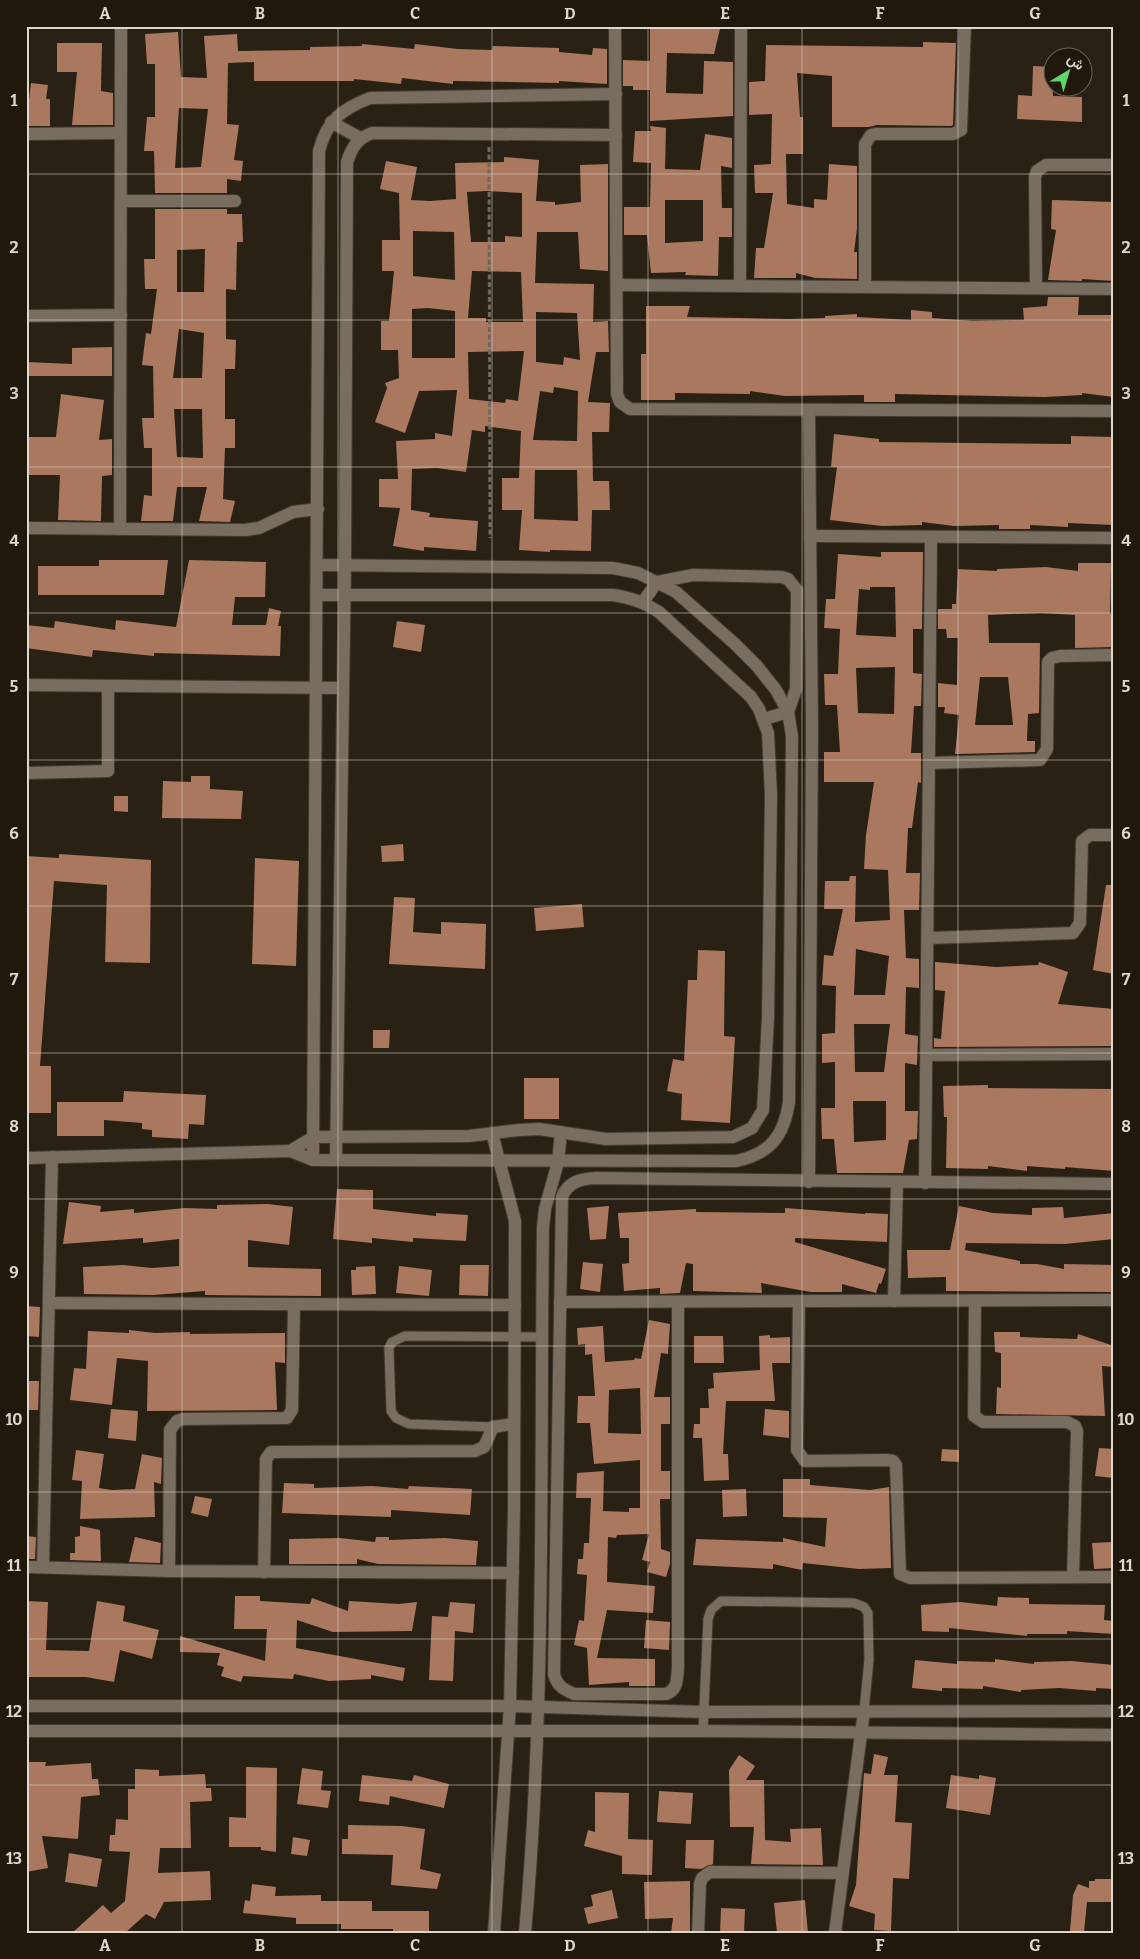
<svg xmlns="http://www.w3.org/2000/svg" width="1140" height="1959" font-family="Bitter,Vazirmatn,serif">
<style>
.building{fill:#aa775f;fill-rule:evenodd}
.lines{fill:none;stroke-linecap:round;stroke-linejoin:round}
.service-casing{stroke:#433c33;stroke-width:11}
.minor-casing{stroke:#433c33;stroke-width:14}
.path{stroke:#70685d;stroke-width:3;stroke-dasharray:5 2.5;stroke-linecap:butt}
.service{stroke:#786d5e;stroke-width:9}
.minor{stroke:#786d5e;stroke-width:12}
.grid{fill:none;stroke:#ddd7ce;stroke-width:1;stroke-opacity:0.55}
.neatline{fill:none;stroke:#ddd7ce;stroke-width:2}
.grid-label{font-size:16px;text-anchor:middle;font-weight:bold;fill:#ddd7ce}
</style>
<rect width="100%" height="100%" fill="#2a2115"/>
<g class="building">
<polygon points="650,26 705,26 720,29 714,54 667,53 666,93 703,94 704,61 733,62 733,116 650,121 650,90 633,90 633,86 623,86 623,60 650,61"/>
<path d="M178,32L181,77L207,78L204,36L237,34L238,51L310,50V47L362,46V44L414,49L415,44L458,49L492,50L493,46L559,48V52L592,55L593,48L607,49V84L559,81V83L453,81V84L402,78L401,84L354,79V81H254V62L228,63L227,124L239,125L234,160L243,161L241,181L227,179V193H155L154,151H144L147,117H155V64H147L145,34ZM179,108L208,109L201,167L175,168Z"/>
<polygon points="923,42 956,43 953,125 951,126 877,125 869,127 832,127 832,76 797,73 800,117 803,117 803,154 786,154 787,204 814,208 814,199 827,200 829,164 857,166 857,229 854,252 857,252 857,279 815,278 796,273 796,278 754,278 756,248 764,248 773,193 755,193 754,165 771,164 772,114 749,115 749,82 765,81 766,45 923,47"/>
<polygon points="57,43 102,43 101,91 113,93 113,125 72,125 77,72 57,72"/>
<polygon points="1033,66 1052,67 1053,96 1082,97 1082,122 1017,119 1018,95 1032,96"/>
<polygon points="31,83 48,85 46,99 50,99 50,126 26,126 26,99 29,99"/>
<path d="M650,126L666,128L665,169L700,170L705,134L732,138V168L721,166L722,208H732V237H719L718,276L685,275L686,272L651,273L647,235H624V207H650L651,163L633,162L635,131H651ZM665,200H703V241L665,243Z"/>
<path d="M504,157L539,160L536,201L555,202V205L581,202L580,165L608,164V271L580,269L578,232H537L535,283L594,284L593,322L608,321L609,352H596L588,402L610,403L609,432H592L593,481H609L610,510H592L591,551L550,550V552L519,550L522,510H502V478H519L521,431L485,426V432L472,430L466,472L437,468L412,469L411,510L430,513L429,517L478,521L476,551L424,547V551L393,546L400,508L379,507V479H398L396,441L435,439V433L452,436L457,390L419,391L405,433L375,422L387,388L385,383L399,378L398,350H381V321H389L394,271H382V240H400L399,193L380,189L386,161L417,167L411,200L430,201L456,199L455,163L504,162ZM487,191L522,193V237L505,236V242H471L467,192ZM413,231L454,232L455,280L413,276ZM472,271L521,272L523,322H486V318H468ZM428,308L455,311V358H412V309ZM536,312L577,313L580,360L564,357L563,365L536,362ZM524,351L518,401L506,399L505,403L469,399L468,352ZM554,387L578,391L577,441L533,440L540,391L553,393ZM535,470H577L578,521L534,519Z"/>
<polygon points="1052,200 1114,202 1114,281 1082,279 1082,281 1048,280 1056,230 1051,229"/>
<path d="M155,209H227V214H242L243,242H237L236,290L226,289V339L236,340L235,369H225V419H235V448H225L223,499L235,501L230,522L199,521L207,487H177L173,521H141L144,495L152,496V448H144L142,418H154L153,366L142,365L146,333L151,334L157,289H145L144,259H155ZM205,249L204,292H177V250ZM179,329L204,333L202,378H173ZM174,409H202L203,458L177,457Z"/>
<polygon points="1048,297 1079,297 1078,315 1114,315 1114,397 1082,393 1082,395 1045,397 895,394 895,402 864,402 864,395 785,396 750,391 750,394 675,393 675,400 641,400 641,354 646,354 646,306 690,306 687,317 790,319 825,318 825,316 857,314 857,317 911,320 911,310 932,312 932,318 973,321 1024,320 1023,308 1047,306"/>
<polygon points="112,347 112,376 26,376 26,362 72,364 72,348"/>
<polygon points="61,394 104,400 99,440 112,439 112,475 102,476 101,521 58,520 60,475 26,475 27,437 56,437"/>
<polygon points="834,434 879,439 879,442 1071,444 1071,436 1114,437 1114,525 1068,523 1068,527 1030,525 1030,529 999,529 999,525 954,526 922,522 922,525 882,526 830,520 837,467 831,467"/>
<path d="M881,552H923L922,629H913V673L922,674L921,706H914L911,753H921V783L918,782L912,828H908L906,873H920L919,910H904L906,958L919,959V988L906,987L905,1034L918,1036L917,1065L905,1063V1111H918L917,1139L909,1140L903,1173H837L834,1139H822L821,1108H835V1062L822,1063V1034L835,1033L836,986L822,985L824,955L833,956L843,909H824L825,881H849L850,876H856L855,922L890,920L888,870L864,869L866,835L874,782H824V752H840L837,705H825L824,674H838L840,629L824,628L826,599H835L838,554L881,557ZM870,587H895L896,637L856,635L859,589L870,590ZM895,667L894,714L858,713L856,668ZM856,949L889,956L885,995H854ZM854,1024H890L884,1072H855ZM853,1101H886V1140L854,1142Z"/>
<polygon points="99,560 168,560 164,595 38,595 38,566 99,566"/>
<polygon points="189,560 266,562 265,597 235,597 232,625 266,625 269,608 281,611 278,626 281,626 280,656 154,653 154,656 93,650 92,657 26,648 26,625 54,628 55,621 115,630 116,620 176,627"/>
<path d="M1078,563H1111L1110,614H1114V647L1075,648V615L1041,613L988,615L989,643H1040L1039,713L1028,714L1027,741H1035V752L955,754L959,715L944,713L945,707H938V683L957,685L958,638H947L946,629H938V609H952V604H956L958,569L997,571V569L1046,567L1078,571ZM980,677H1008L1013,725H975Z"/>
<polygon points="397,621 425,625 421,652 393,647"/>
<polygon points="191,776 210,776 210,789 243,791 241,819 162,818 163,781 191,782"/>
<polygon points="114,796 128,796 128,812 114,811"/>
<polygon points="403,844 404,861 382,862 381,846"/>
<polygon points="59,854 151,860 150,963 105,962 107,885 54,881 40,1066 51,1066 51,1113 26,1113 26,856 59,858"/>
<polygon points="255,858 299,861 296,966 252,964"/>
<polygon points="1106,885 1114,885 1114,974 1093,970"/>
<polygon points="394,897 415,898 413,932 441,934 441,922 486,924 485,969 389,964"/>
<polygon points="582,904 584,927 536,931 534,908"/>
<polygon points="698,950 725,951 724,1036 735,1037 730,1123 681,1120 682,1094 667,1091 673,1059 684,1061 688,980 697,980"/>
<polygon points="935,962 996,967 1038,965 1039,962 1068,972 1058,1004 1114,1009 1114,1046 934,1047 934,1038 941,1039 945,991 935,990"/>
<polygon points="373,1030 390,1030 389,1048 373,1048"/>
<rect x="524" y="1078" width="35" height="41"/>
<polygon points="988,1085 988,1088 1114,1089 1114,1171 1065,1167 1065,1169 1027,1166 1027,1171 988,1166 988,1169 946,1168 947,1117 944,1117 943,1086"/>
<polygon points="124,1091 206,1095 204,1125 189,1124 188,1139 152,1137 152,1130 142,1129 142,1123 104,1120 104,1136 57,1136 57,1102 123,1102"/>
<polygon points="337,1189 373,1190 373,1209 436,1216 436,1213 468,1215 466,1241 413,1238 413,1242 372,1238 372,1243 333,1239"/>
<polygon points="69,1202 101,1206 100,1212 134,1209 134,1213 185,1208 217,1209 217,1205 268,1204 293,1207 289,1245 248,1240 248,1267 321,1269 321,1296 205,1295 205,1291 153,1295 84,1294 83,1267 123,1265 152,1268 179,1266 179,1239 143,1243 143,1238 63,1244"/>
<polygon points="609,1206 606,1239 590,1240 587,1208"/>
<polygon points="959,1206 993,1213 1032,1215 1032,1208 1063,1207 1064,1218 1114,1213 1114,1239 1065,1244 966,1243 965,1250 1020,1261 1020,1264 1037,1264 1064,1269 1064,1264 1114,1265 1114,1292 946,1291 946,1277 908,1278 907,1250 950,1250"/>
<polygon points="785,1208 865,1214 865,1213 888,1214 887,1242 795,1238 795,1242 886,1269 881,1284 879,1283 876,1293 842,1284 842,1292 811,1292 761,1283 762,1293 693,1291 693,1264 686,1263 680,1293 660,1294 660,1288 624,1291 622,1264 629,1263 629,1238 620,1238 618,1213 696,1209 696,1212 785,1213"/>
<polygon points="583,1262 603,1264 600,1292 580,1289"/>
<polygon points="460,1265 489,1265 488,1296 459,1295"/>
<polygon points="375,1266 376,1294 352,1295 351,1270 356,1270 356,1267"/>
<polygon points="399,1266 432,1270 429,1296 396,1293"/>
<polygon points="26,1306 40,1307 39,1337 26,1336"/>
<path d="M649,1320L670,1324L668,1354L661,1353L654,1397H670V1424H661V1471H670V1499H660L661,1549L670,1552V1564L666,1577L647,1572L650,1562L642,1560L649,1534L617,1535L616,1538L608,1537L607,1582L655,1586L653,1613L607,1610L597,1658L655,1659V1686H629V1682L589,1685L587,1648L574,1645L579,1620L584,1621L587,1575L577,1574L578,1559H583L584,1543H589L591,1498H576L577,1473L604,1471L603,1511L629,1512V1508H640V1460L594,1464L590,1423H577L578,1396H595L592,1354L585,1355V1344L578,1345L577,1328L603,1326L605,1362L634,1360L635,1358L641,1359ZM640,1388L641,1434L608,1433L609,1390Z"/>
<polygon points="129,1330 155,1333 190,1332 190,1334 285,1333 285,1363 275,1362 277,1410 147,1411 148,1361 117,1358 112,1405 70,1400 74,1368 86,1369 88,1331 129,1333"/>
<polygon points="994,1332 1020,1332 1020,1337 1077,1339 1078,1334 1114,1346 1114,1367 1102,1366 1105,1416 996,1414 997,1387 1001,1388 1001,1353 995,1352"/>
<polygon points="770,1335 770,1338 790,1337 790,1363 772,1363 775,1401 726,1401 723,1454 728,1454 729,1480 704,1481 702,1438 693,1438 694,1424 700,1424 700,1408 709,1408 708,1389 714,1388 713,1373 760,1370 759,1336"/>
<polygon points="694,1336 723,1336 724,1363 694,1363"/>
<polygon points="26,1381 39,1381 38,1410 26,1410"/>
<polygon points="111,1409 138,1411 136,1441 108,1438"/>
<polygon points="765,1409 789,1411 789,1438 763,1435"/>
<polygon points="1099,1448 1114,1449 1114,1478 1095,1476"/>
<polygon points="942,1449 959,1450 959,1462 941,1461"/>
<polygon points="76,1450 104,1454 99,1488 112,1490 135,1489 142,1454 162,1458 161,1484 154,1482 155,1517 80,1519 82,1481 72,1480"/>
<polygon points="783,1479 810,1479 810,1485 870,1490 889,1487 891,1568 859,1569 803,1563 802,1570 773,1564 773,1569 693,1565 696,1539 783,1542 783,1538 825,1547 827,1518 783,1517"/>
<polygon points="284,1483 314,1484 314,1488 372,1486 408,1489 409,1486 472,1489 470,1515 391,1510 391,1517 282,1513"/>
<polygon points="746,1489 747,1516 723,1517 722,1490"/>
<polygon points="195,1496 212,1499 208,1517 191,1513"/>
<polygon points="80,1526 100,1530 101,1561 70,1560 70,1553 75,1553 75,1537 80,1536"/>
<polygon points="26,1536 36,1537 35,1559 26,1559"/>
<polygon points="135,1537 161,1543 160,1563 129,1562"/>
<polygon points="376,1537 389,1537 389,1540 445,1538 478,1541 476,1565 378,1564 357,1559 357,1564 289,1564 289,1539 340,1538 375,1542"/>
<polygon points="1114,1542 1114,1568 1094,1569 1092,1543"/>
<polygon points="235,1596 260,1596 260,1601 310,1604 312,1598 348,1611 349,1601 399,1604 417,1602 412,1631 333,1632 297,1620 296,1648 405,1668 403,1681 371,1675 371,1679 329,1681 294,1674 293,1679 243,1676 241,1682 221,1676 224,1667 217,1665 220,1653 180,1652 180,1636 265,1661 267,1629 234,1629"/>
<polygon points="998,1597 1029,1598 1029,1604 1105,1605 1104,1620 1114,1621 1114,1634 1067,1631 1067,1634 1027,1634 1027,1636 949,1628 949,1632 922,1631 921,1605 960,1602 997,1606"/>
<polygon points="26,1601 48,1602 46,1650 89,1651 97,1601 125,1606 123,1621 159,1630 152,1659 120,1650 114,1682 86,1677 26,1677"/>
<polygon points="450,1602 475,1604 473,1633 455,1631 453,1681 429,1680 432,1616 448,1617"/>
<polygon points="646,1620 670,1622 669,1650 644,1648"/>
<polygon points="995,1659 1034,1664 1034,1662 1071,1661 1114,1665 1114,1689 1096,1688 1096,1691 1059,1688 1021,1690 1021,1692 983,1686 983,1689 942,1688 942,1691 912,1688 915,1660 957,1664 957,1661 995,1662"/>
<polygon points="874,1754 888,1757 884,1775 898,1775 895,1822 912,1823 909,1879 893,1878 891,1931 874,1930 875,1914 849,1906 856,1885 864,1773 871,1774"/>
<polygon points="739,1755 755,1766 746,1780 764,1780 765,1840 791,1842 790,1829 821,1828 823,1865 751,1864 754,1827 730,1827 729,1770"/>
<polygon points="26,1762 46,1762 45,1766 91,1763 92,1779 98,1779 100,1795 81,1797 78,1839 42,1836 48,1868 26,1872"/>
<polygon points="246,1767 277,1768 276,1852 261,1850 261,1847 229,1847 229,1817 246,1818"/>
<polygon points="302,1768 323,1771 321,1790 331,1791 328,1808 297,1804"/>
<polygon points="135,1769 159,1770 159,1776 205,1774 206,1788 211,1788 212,1801 190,1802 191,1848 160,1848 158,1873 210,1871 211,1900 164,1902 155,1919 146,1914 125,1933 72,1933 103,1905 111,1913 125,1901 130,1852 109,1851 110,1835 115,1835 116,1819 128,1820 128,1789 135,1789"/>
<polygon points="362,1775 412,1781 414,1775 449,1784 444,1808 390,1796 389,1805 359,1801"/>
<polygon points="951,1775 979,1779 979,1775 996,1778 990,1815 946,1808"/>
<polygon points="659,1791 693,1793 691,1824 657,1822"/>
<polygon points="595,1792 629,1793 628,1839 653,1840 652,1875 622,1874 622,1856 584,1846 588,1830 595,1832"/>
<polygon points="348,1825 402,1826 425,1829 420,1869 441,1874 437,1889 391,1885 393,1855 342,1854 342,1839 348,1839"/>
<polygon points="293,1837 310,1840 307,1856 291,1854"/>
<polygon points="686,1840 714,1840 713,1864 701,1869 685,1868"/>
<polygon points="69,1853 102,1859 97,1887 65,1882"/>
<polygon points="1095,1879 1114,1879 1114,1902 1087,1902 1084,1932 1070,1931 1073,1895 1078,1884 1089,1888 1089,1881 1095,1881"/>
<polygon points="690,1881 690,1933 671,1933 673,1918 645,1919 644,1882"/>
<polygon points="252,1884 276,1887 275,1896 321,1895 321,1901 372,1901 372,1911 429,1911 429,1933 393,1933 393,1929 341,1929 341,1924 296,1924 296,1918 243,1913 245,1900 250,1901"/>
<polygon points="612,1890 618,1918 588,1924 584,1908 593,1906 591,1895"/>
<polygon points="805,1900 808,1933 777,1933 774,1903"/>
<polygon points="721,1908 745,1909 744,1933 720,1933"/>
</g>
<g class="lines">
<g class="service-casing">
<g id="service">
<polyline points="493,1427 409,1424 396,1418 391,1411 389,1348 392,1342 405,1336 542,1337"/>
<polyline points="703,1731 708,1619 711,1610 721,1601 854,1603 864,1607 868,1613 869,1660 864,1711"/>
</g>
</g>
<g class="minor-casing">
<g id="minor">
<polyline points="615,26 617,394 620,402 630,409 1114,411"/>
<polyline points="331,122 360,138"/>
<polyline points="26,134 120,133"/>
<polyline points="121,201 235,201"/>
<polyline points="740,284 741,26"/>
<polyline points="617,285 1114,289"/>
<polyline points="865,286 865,144 871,135 875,134 953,134 961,130 965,26"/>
<polyline points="1036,288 1035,177 1037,171 1046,165 1114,165"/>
<polyline points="26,316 121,315"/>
<polyline points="26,528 245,530 259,528 293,512 318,509"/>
<polyline points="120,529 121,26"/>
<polyline points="810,536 1114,538"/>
<polyline points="643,602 657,582 693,575 782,577 788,579 797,590 796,689 788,712"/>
<polyline points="26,685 343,688"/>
<polyline points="764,719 788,712"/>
<polyline points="929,763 1040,760 1047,749 1048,662 1052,658 1060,656 1114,655"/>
<polyline points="26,773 108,771 108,686"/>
<polyline points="928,938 1073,933 1080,923 1082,841 1090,835 1114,835"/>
<polyline points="927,1055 1114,1054"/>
<polyline points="492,1133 515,1221 514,1508 510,1706 494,1933"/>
<path d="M290,1151L314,1137L469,1136L519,1130L539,1129L606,1139L733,1137L752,1128L763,1110L768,1018L771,795L768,733L759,709L751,697L659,612C644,602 631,598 613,595H318"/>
<path d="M26,1158L290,1151L313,1160L736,1161C770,1154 784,1136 789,1102L792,736L788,712L776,690L757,666L735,644L676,592L638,573L613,568L318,565"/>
<path d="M313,1160L319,151C327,120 342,109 370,98L616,94"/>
<path d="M336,1160L345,566L347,162C352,147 357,139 372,133L616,135"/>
<polyline points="809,1182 812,730 809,410"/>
<polyline points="925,1183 931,538"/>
<polyline points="894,1301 897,1183"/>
<polyline points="975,1301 974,1416 983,1422 1067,1422 1075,1426 1077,1431 1073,1577"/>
<polyline points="560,1302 1114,1300"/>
<path d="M678,1302V1667C677,1678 678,1690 666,1694H574C563,1689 557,1686 554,1674L562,1197C568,1182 580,1179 595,1178L1114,1184"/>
<polyline points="799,1302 797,1450 805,1461 886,1460 893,1461 896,1465 900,1574 910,1578 1114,1577"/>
<polyline points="50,1303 515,1305"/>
<polyline points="26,1567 169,1571 513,1573"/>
<polyline points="43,1567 52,1157"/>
<polyline points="169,1571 170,1430 177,1421 183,1419 287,1418 292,1410 294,1305"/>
<polyline points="264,1572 266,1459 271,1452 475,1451 484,1447 493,1427 513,1424"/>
<polyline points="26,1706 510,1706 704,1712 1114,1711"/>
<polyline points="26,1731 703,1731 1114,1735"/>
<path d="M525,1933C546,1698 540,1462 543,1227L545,1209L558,1162L561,1132"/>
<polyline points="698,1933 700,1884 702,1878 710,1872 841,1873"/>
<polyline points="835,1933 864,1711"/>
</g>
</g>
<polyline class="path" points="489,147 490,538"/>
<use href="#service" class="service"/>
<use href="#minor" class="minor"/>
</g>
<path class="grid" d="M182,26V1933M338,26V1933M492,26V1933M648,26V1933M802,26V1933M958,26V1933M26,174H1114M26,320H1114M26,467H1114M26,613H1114M26,760H1114M26,906H1114M26,1053H1114M26,1199H1114M26,1346H1114M26,1492H1114M26,1639H1114M26,1785H1114"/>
<rect width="1140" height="1959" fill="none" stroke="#21180c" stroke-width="55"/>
<g transform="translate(1068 72) rotate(38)"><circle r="24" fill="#21180c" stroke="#6c645a"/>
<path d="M0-4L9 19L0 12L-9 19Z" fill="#60d56a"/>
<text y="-8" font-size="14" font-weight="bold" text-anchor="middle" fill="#ddd7ce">ش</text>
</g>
<rect x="28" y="28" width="1084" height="1904" class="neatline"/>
<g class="grid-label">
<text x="105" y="19">A</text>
<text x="260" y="19">B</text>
<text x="415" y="19">C</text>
<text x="570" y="19">D</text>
<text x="725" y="19">E</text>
<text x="880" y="19">F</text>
<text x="1035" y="19">G</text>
<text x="14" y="106">1</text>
<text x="1126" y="106">1</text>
<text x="14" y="253">2</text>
<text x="1126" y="253">2</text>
<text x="14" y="399">3</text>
<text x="1126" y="399">3</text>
<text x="14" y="546">4</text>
<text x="1126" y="546">4</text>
<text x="14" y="692">5</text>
<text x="1126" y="692">5</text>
<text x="14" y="839">6</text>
<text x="1126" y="839">6</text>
<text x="14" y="985">7</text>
<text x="1126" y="985">7</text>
<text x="14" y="1132">8</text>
<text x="1126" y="1132">8</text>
<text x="14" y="1278">9</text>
<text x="1126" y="1278">9</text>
<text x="14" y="1425">10</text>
<text x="1126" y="1425">10</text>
<text x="14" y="1571">11</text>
<text x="1126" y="1571">11</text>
<text x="14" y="1717">12</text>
<text x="1126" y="1717">12</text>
<text x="14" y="1864">13</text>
<text x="1126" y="1864">13</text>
<text x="105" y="1951">A</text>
<text x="260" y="1951">B</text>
<text x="415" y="1951">C</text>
<text x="570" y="1951">D</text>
<text x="725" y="1951">E</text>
<text x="880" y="1951">F</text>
<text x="1035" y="1951">G</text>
</g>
</svg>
